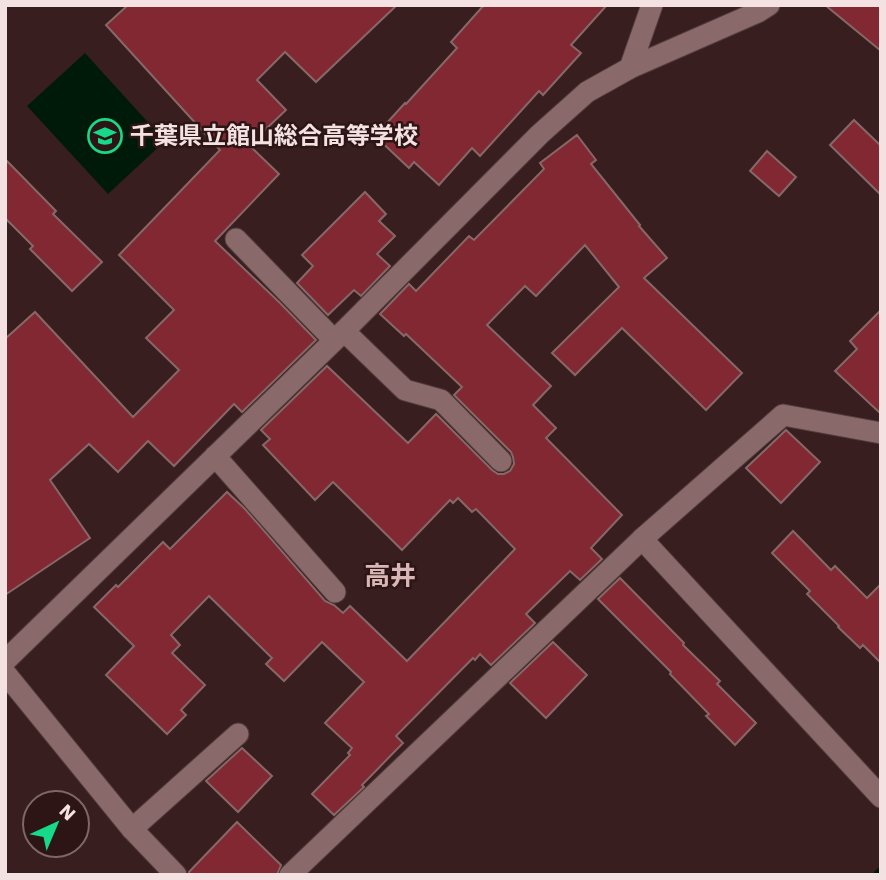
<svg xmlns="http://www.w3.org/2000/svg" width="886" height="880" font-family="'Work Sans','Noto Sans JP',sans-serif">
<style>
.water{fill:#001a0a}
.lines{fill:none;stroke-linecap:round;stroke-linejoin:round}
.stream{stroke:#001a0a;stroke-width:10}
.building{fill:#822832;stroke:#876868;stroke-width:2}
.minor-casing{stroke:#513c3d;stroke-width:23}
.minor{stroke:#89696a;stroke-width:21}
.labels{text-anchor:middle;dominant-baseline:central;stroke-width:5;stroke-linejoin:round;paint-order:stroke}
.poi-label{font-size:24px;font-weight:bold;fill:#f4e2e2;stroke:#2d1516;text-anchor:start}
.neighbourhood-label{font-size:26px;font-weight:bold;fill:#d9b6b6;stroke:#2d1516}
</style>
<rect width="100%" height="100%" fill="#381e1f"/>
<polygon class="water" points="85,53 165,141 108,194 27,106"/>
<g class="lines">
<polyline class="stream" points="878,875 881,872"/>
</g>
<g class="building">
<polygon points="128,5 397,5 316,82 285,52 257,80 286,110 249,145 279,174 215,241 279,302 316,340 242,412 234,404 174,466 148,441 118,472 89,444 50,480 90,538 5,595 5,339 35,312 133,417 179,370 146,338 174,310 119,255 220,150 106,25"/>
<polygon points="484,5 607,5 571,45 581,53 543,95 539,91 480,156 472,148 439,185 414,162 409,168 375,136 405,103 406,104 457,48 451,42"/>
<polygon points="825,5 881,5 881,51"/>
<polygon points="854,120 881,146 881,195 830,145"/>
<polygon points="577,135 596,160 591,164 640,225 639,226 667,258 644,278 742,373 706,410 622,328 575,375 552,353 619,287 585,245 536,296 525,286 487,325 551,386 533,405 556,428 546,438 622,515 591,548 602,559 580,580 570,571 526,614 535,623 491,665 480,654 475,660 473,658 396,736 403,743 362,785 364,787 334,815 312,794 350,755 348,753 352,748 325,723 364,682 322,642 284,681 266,664 272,658 209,596 171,635 180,645 172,653 205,685 181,710 186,715 167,734 106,675 134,646 94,607 116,585 118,587 163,542 170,549 227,492 245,509 325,601 334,605 343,613 350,606 407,661 515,549 476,509 472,512 458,498 453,503 450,500 402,550 333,482 315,500 263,445 270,439 261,430 327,366 408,443 436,414 492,470 498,474 504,474 510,471 514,464 513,457 511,452 454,395 462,387 406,334 404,336 380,314 409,284 416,291 469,236 474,240 544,169 540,163"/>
<polygon points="767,151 796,177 779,196 750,171"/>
<polygon points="5,159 56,211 53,214 102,262 72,291 30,249 33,246 5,218"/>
<polygon points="365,192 386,214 379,221 395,236 377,254 390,266 361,296 354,290 328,315 297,283 313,266 302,255"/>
<polygon points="881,310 881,414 835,371 857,349 850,341"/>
<polygon points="786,430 820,462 781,503 746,468"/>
<polygon points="793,531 831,570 835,566 867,598 881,584 881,663 863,645 860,648 838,627 839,626 807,594 810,591 772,553"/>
<polygon points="620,578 684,643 683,645 720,681 717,684 756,723 735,745 706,716 709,714 670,674 671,672 598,599"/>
<polygon points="553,642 587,675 546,718 510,683"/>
<polygon points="242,748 272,776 238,812 206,781"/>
<polygon points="237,822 281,865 277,875 189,875 189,872"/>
</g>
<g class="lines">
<g class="minor-casing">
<g id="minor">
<polyline points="630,68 652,5"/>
<polyline points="236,239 334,340"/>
<polyline points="344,331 405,390 441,400 501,461"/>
<polyline points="215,456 335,592"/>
<polyline points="642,539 881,797"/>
<polyline points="5,661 344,331 540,134 587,92 630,68 758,12 769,5"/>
<polyline points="5,673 132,829 176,875"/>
<polyline points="132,829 238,734"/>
<polyline points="290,875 642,539 783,415 881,433"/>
</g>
</g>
<use href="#minor" class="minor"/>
</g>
<defs>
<g id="school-ring" transform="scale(1.75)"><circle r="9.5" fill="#2d1516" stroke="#16d989" stroke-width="1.5"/><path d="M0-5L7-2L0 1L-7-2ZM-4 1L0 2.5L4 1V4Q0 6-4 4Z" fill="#16d989"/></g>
</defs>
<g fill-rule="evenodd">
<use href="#school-ring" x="105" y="136"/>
</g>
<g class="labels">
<g class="poi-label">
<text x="130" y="136">千葉県立館山総合高等学校</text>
</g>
<g class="neighbourhood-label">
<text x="390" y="576">高井</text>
</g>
</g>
<rect width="886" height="880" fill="none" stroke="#f4e2e2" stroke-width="14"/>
<g transform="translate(56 824) rotate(44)"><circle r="33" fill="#2d1516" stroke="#7d6768" stroke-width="2"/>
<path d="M0-5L12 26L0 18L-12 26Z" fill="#16d989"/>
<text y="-10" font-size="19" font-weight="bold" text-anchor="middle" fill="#f4e2e2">N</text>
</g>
</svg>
